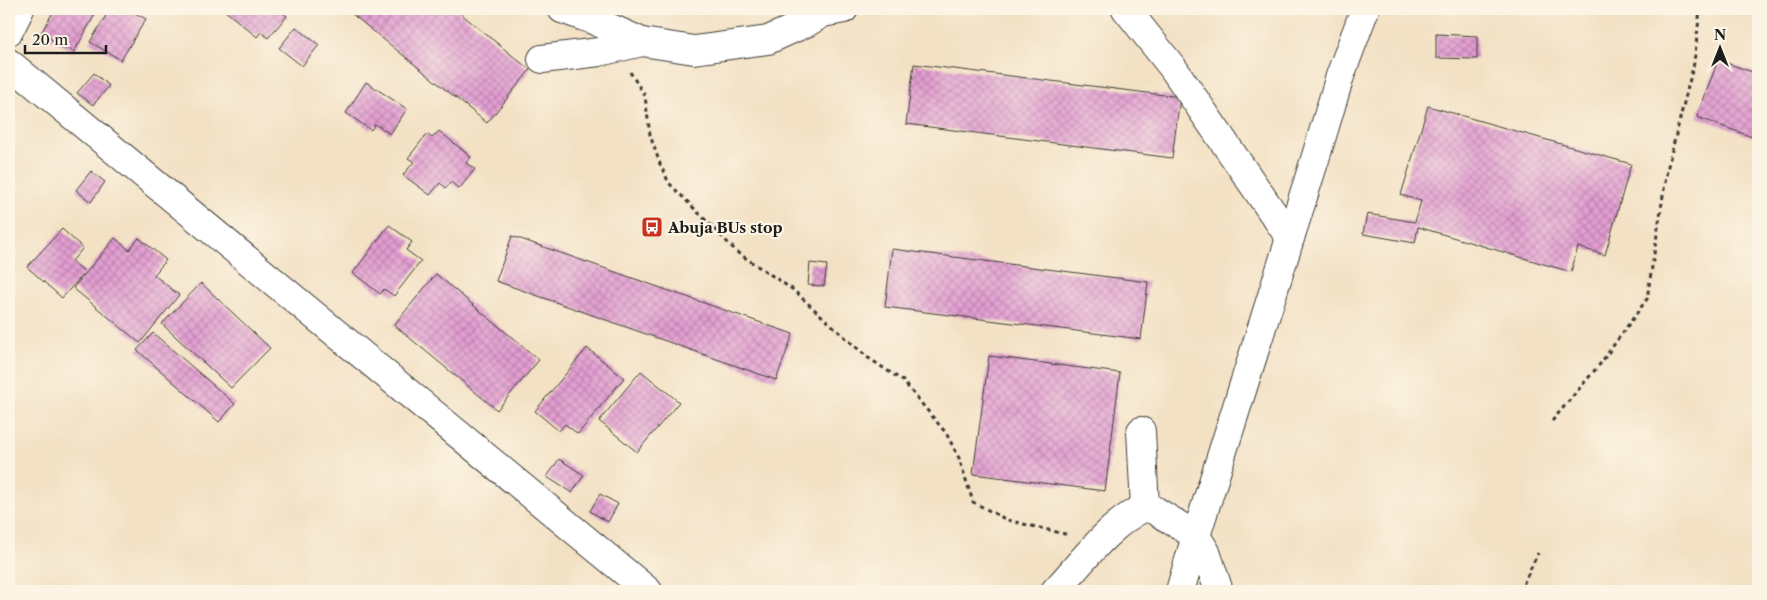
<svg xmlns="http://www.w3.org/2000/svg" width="1767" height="600" font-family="'Libre Caslon Text',serif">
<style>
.building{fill:url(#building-cross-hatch)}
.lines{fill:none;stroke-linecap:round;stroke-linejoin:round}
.minor-casing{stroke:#3c3a35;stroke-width:30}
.path{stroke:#3c3a35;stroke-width:3;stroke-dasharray:4 4;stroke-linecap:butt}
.minor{stroke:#fff;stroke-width:28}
.labels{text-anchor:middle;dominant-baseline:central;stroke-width:4.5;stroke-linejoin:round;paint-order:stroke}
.poi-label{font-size:15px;font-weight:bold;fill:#1c1c1c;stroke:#fcf5e5;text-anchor:start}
</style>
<defs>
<pattern id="building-cross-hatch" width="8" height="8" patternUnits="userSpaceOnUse" patternTransform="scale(1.25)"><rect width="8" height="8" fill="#e39ed2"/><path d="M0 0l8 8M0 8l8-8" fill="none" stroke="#b780aa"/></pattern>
</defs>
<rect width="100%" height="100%" fill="#fcf5e5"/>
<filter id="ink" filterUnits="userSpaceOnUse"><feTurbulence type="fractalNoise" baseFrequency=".02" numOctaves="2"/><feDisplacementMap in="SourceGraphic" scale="10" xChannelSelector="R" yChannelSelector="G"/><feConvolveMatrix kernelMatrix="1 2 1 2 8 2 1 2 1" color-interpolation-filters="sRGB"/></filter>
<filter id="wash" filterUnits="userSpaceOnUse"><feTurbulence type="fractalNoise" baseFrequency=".0096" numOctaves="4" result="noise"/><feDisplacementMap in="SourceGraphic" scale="20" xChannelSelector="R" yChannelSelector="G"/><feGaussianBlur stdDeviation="1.12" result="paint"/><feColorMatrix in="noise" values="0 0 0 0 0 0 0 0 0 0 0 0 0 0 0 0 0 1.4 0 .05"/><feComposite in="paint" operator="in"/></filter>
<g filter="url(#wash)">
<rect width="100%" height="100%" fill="#f3e1c4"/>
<g id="blocks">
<g class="building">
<polygon points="55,9 98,9 74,52 41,33"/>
<polygon points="110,9 128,9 146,19 121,60 90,42"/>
<polygon points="223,9 278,9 287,16 268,38 261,32 257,37"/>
<polygon points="346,9 455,9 530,70 487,123"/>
<polygon points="296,27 319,45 302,66 279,48"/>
<polygon points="1436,34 1477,36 1477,59 1436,58"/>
<polygon points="1718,60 1758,74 1758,129 1755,138 1697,117"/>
<polygon points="914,64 1180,97 1172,158 906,124"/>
<polygon points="94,73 109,86 93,105 77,93"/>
<polygon points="366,82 407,109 390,134 375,124 371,130 346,113"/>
<polygon points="1428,106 1631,164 1605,255 1578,247 1571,272 1418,227 1415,243 1363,234 1367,214 1415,222 1421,201 1401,195"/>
<polygon points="439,131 471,157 466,163 475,169 459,189 451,182 446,188 440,183 430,195 403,175 414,162 408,158 427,134 432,138"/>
<polygon points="91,171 105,182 91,202 76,190"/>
<polygon points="389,225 412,242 406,250 421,261 394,296 384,289 380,294 353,273"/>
<polygon points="62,229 83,248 72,261 85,272 62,298 27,267"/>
<polygon points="512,236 793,334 776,380 496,281"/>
<polygon points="115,238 129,250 139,238 166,260 154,275 179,295 140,343 73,288"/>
<polygon points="892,249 1148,282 1141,339 885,307"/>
<polygon points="810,263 827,265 824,286 808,285"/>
<polygon points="436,274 539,360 497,410 394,325"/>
<polygon points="201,283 270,348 231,388 162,324"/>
<polygon points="153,333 235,404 219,422 137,350"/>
<polygon points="587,348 624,378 578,434 565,424 559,431 535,411"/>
<polygon points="989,356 1120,373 1105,491 973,474"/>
<polygon points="641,371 679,402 637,452 599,421"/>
<polygon points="559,459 584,475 572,493 547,477"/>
<polygon points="600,494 618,504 608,522 590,511"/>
</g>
</g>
</g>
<g filter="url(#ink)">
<use href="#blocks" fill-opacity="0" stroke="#3c3a35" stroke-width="1"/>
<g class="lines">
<g class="minor-casing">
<g id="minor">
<polyline points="562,9 593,20 642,42 694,50 768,40 808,22 823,13 844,9"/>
<polyline points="1126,9 1173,68 1290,238"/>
<polyline points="9,31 20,9"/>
<polyline points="542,59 599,52 642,42"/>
<polyline points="9,63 648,591"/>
<polyline points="1141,431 1145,507"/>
<path d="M1055,591C1082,562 1109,524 1145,507L1156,511L1196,536L1206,552L1219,591"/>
<polyline points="1180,591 1196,536 1316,156 1340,76 1365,9"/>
</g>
</g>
<g class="path">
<polyline points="630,72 645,96 650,135 660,164 669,183 738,253 792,289 867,357 903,381 946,433 959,458 973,502 1007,520 1069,535"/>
<polyline points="1552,421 1600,364 1647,299 1667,170 1694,63 1700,9"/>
<polyline points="1520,591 1538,553"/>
</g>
<use href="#minor" class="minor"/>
</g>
</g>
<defs>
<g id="bus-square" transform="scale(1.125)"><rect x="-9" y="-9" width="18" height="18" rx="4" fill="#c8321e" stroke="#fcf5e5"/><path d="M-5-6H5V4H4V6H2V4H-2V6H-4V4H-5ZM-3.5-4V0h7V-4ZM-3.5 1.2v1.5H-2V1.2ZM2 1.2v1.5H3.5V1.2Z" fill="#fff"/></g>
</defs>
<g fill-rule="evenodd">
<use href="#bus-square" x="652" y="227"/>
</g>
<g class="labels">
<g class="poi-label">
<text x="668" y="227">Abuja BUs stop</text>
</g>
</g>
<rect width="1767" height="600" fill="none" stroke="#fcf5e5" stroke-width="30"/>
<g transform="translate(1720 48)" stroke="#fcf5e5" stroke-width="4" paint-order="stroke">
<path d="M0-4L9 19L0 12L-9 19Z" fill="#1c1c1c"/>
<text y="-8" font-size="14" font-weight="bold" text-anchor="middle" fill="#1c1c1c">N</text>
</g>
<path d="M25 45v8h81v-8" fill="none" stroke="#1c1c1c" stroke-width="2.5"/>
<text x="32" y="45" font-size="15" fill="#1c1c1c" stroke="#fcf5e5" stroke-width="4" paint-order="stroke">20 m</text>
</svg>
